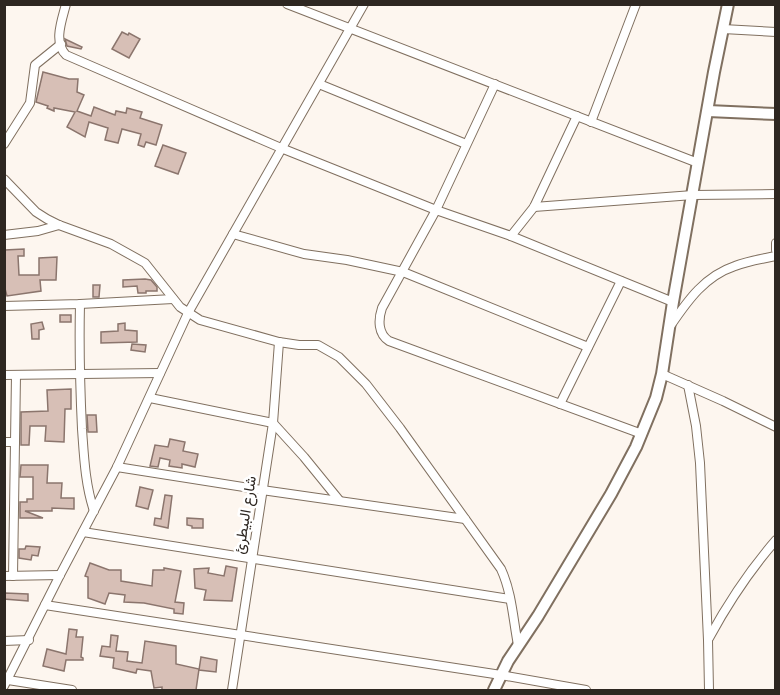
<svg xmlns="http://www.w3.org/2000/svg" width="780" height="695" font-family="'Nunito Sans',Vazirmatn,sans-serif">
<style>
.building{fill:#d7bfb6;stroke:#8b756d;stroke-width:1.5}
.lines{fill:none;stroke-linecap:round;stroke-linejoin:round}
.street-casing{stroke:#807060;stroke-width:10}
.secondary-casing{stroke:#807060;stroke-width:14}
.street{stroke:#fff;stroke-width:8}
.secondary{stroke:#fff;stroke-width:10}
.labels{text-anchor:middle;dominant-baseline:central;stroke-width:5;stroke-linejoin:round;paint-order:stroke}
.street-label{font-size:15px;fill:#2e2721;stroke:#fff}
</style>
<rect width="100%" height="100%" fill="#fdf6ef"/>
<g class="building">
<polygon points="122,32 128,35 129,33 140,39 129,58 112,49"/>
<polygon points="65,39 82,47 81,49 67,46"/>
<polygon points="43,72 69,79 78,79 77,92 84,95 77,111 91,116 94,107 115,115 116,111 126,113 127,108 142,112 140,118 162,125 156,145 146,142 144,147 138,145 141,134 122,129 118,143 105,140 108,128 89,122 85,137 67,127 75,112 54,108 54,111 47,108 48,106 36,102"/>
<polygon points="163,145 186,153 178,174 155,166"/>
<polygon points="24,249 24,256 18,256 19,275 39,275 39,258 57,257 56,280 40,280 41,291 7,296 4,285 5,250"/>
<polygon points="145,279 151,280 157,287 157,291 146,291 146,293 138,293 137,286 123,287 123,280"/>
<polygon points="93,285 100,285 99,297 93,297"/>
<rect x="60" y="315" width="11" height="7"/>
<polygon points="42,322 44,329 39,330 39,339 32,339 31,324"/>
<polygon points="125,323 125,330 137,331 137,342 101,343 101,332 118,331 118,324"/>
<polygon points="132,344 146,345 145,352 131,350"/>
<polygon points="71,389 71,409 65,409 64,442 45,441 46,426 30,426 29,445 21,445 21,412 48,411 47,390"/>
<polygon points="87,415 96,415 97,432 88,432"/>
<polygon points="170,439 185,442 183,451 198,454 195,467 182,464 182,468 169,466 170,460 160,458 158,467 150,466 155,445 168,447"/>
<polygon points="21,465 48,465 47,483 62,483 61,498 74,498 74,509 52,508 52,511 25,511 43,518 20,518 20,502 27,502 27,499 33,499 33,477 20,477"/>
<polygon points="140,487 153,490 148,509 136,506"/>
<polygon points="165,495 172,496 168,528 154,525 155,518 161,519"/>
<polygon points="187,518 203,519 203,528 192,528 192,526 187,525"/>
<polygon points="26,546 40,547 38,556 32,555 31,560 19,558 19,549 25,549"/>
<polygon points="90,563 109,570 121,570 121,581 152,586 153,570 164,570 164,568 181,571 175,602 184,603 183,614 174,613 174,609 144,603 124,602 125,595 109,593 105,604 88,598 88,577 85,576"/>
<polygon points="226,566 237,568 232,601 204,600 206,590 195,588 194,569 209,568 208,573 224,576"/>
<polygon points="5,593 28,594 28,601 4,599"/>
<polygon points="69,629 77,630 76,637 83,637 81,657 83,658 83,660 66,660 64,671 43,666 47,649 66,654"/>
<polygon points="111,635 118,636 116,651 128,652 127,661 134,662 142,663 145,641 176,646 176,664 199,669 196,690 162,690 162,687 154,688 151,671 137,669 136,673 113,668 114,658 100,656 102,646 110,647"/>
<polygon points="201,657 217,660 216,672 199,670"/>
</g>
<g class="lines">
<g class="street-casing">
<g id="street">
<path d="M66,4C62,20 53,42 66,55L281,148L436,210L511,236L673,302"/>
<polyline points="287,4 698,163"/>
<polyline points="723,29 776,32"/>
<polyline points="319,84 466,144"/>
<path d="M495,84L436,210L382,308C378,320 378,334 389,341L642,434"/>
<polyline points="591,122 636,4"/>
<polyline points="4,144 30,103 35,65 61,44"/>
<path d="M4,179L36,212L47,219L59,225L111,244L145,263L180,307L200,320L279,342L299,345H318L339,357L366,384L400,428L501,569C512,593 513,619 518,645"/>
<polyline points="534,207 693,195 776,194"/>
<polyline points="233,234 304,254 347,260 403,272 588,347"/>
<polyline points="4,235 38,231 59,225"/>
<polyline points="511,236 534,207 577,116"/>
<polyline points="776,243 776,250"/>
<path d="M80,304C79,347 80,387 82,429C84,456 85,484 94,511"/>
<polyline points="4,306 80,304 173,299"/>
<path d="M671,325C688,300 705,276 735,266C748,261 762,259 776,256"/>
<polyline points="662,374 723,401 776,427"/>
<polyline points="4,375 160,373"/>
<polyline points="688,385 696,426 700,463 708,640 709,690"/>
<polyline points="150,398 273,423 304,457 339,500"/>
<polyline points="560,404 621,281"/>
<polyline points="4,442 15,442"/>
<polyline points="117,467 262,490 465,519"/>
<polyline points="83,532 510,599"/>
<polyline points="4,576 60,575"/>
<polyline points="13,576 16,375"/>
<polyline points="45,605 501,675 586,690"/>
<path d="M709,638C728,603 749,571 776,540"/>
<polyline points="4,641 29,640"/>
<polyline points="8,680 72,690"/>
<polyline points="4,686 60,575 117,467 188,313 364,4"/>
<polyline points="232,690 273,423 279,342"/>
</g>
</g>
<g class="secondary-casing">
<g id="secondary">
<polyline points="708,111 776,114"/>
<polyline points="494,690 508,661 538,616 611,494 636,447 656,398 662,374 673,302 714,72 728,4"/>
</g>
</g>
<use href="#street" class="street"/>
<use href="#secondary" class="secondary"/>
</g>
<g class="labels">
<g class="street-label">
<text transform="translate(245 515) rotate(-81)">شارع البيطرئ</text>
</g>
</g>
<rect width="780" height="695" fill="none" stroke="#2e2721" stroke-width="12"/>
</svg>
